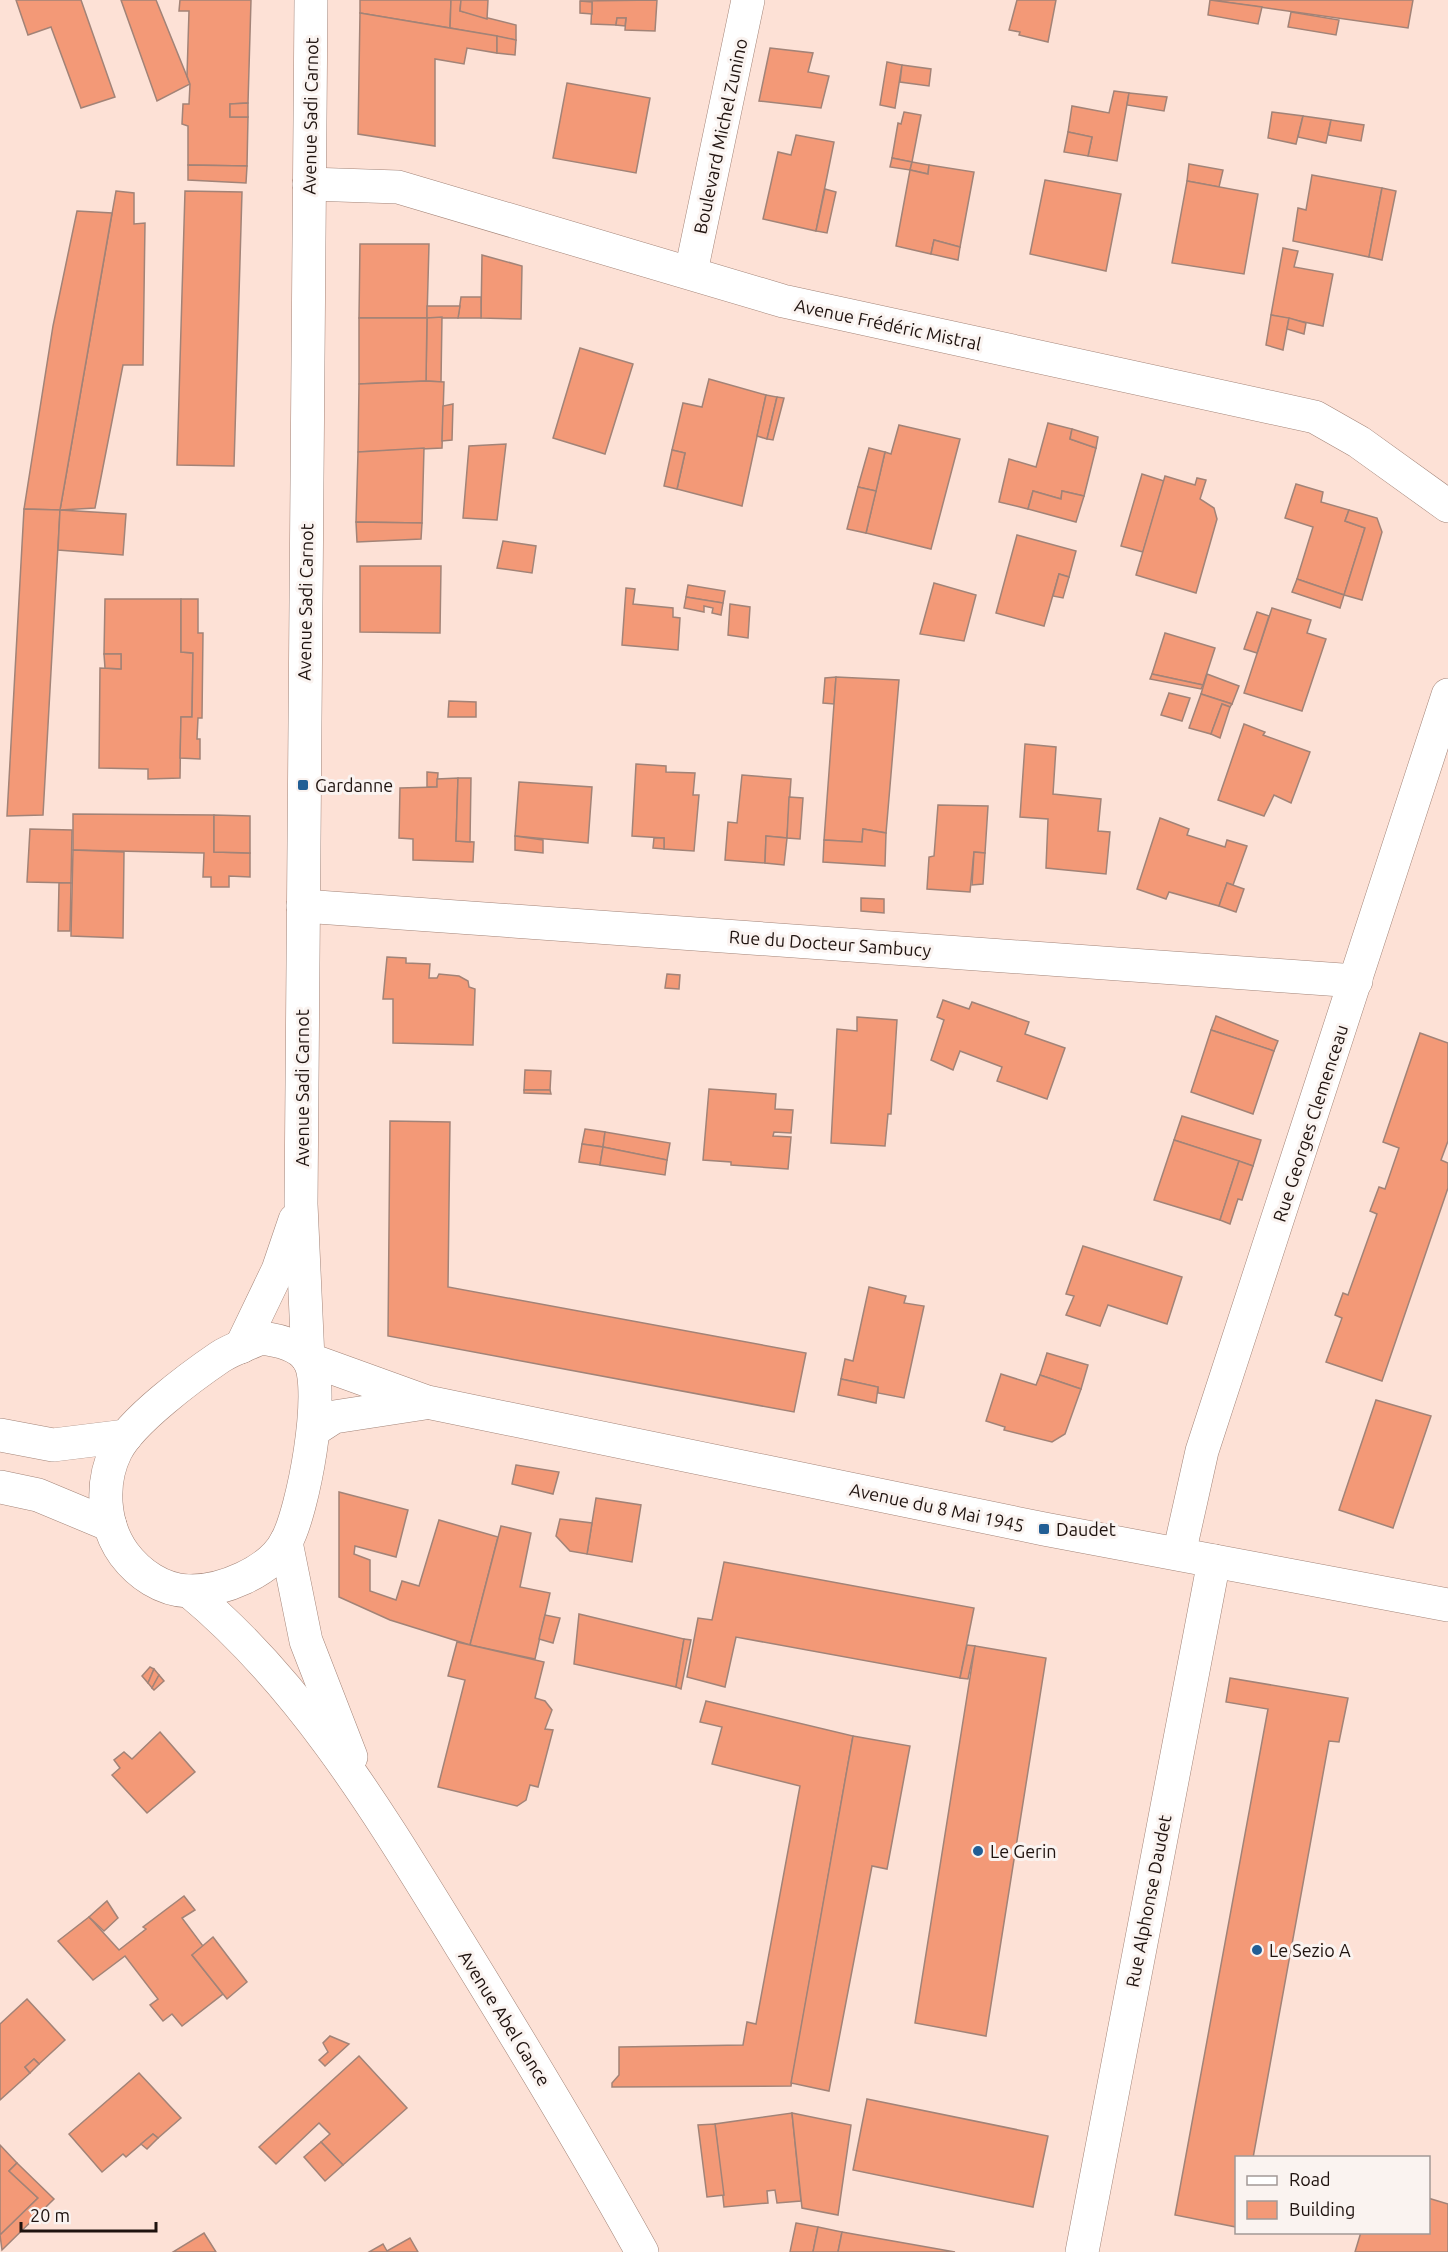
<svg xmlns="http://www.w3.org/2000/svg" width="1448" height="2252" font-family="Ubuntu,sans-serif">
<style>
.building{fill:#f39977;stroke:#a28377;stroke-width:1.5}
.lines{fill:none;stroke-linecap:round;stroke-linejoin:round}
.minor-casing{stroke:#a38478;stroke-width:34}
.major-casing{stroke:#a38478;stroke-width:34}
.minor{stroke:#fff;stroke-width:33}
.major{stroke:#fff;stroke-width:33}
.poi-dot{fill:#215e95;stroke:#faf3f0;stroke-width:2}
.labels{text-anchor:middle;dominant-baseline:central;stroke-width:6;stroke-linejoin:round;paint-order:stroke}
.street-label{font-size:18px;fill:#1f130f;stroke:#faf3f0}
.poi-label{font-size:18px;fill:#1f130f;stroke:#faf3f0;text-anchor:start}
</style>
<rect width="100%" height="100%" fill="#fde1d6"/>
<g class="building">
<polygon points="16,0 81,0 115,97 81,108 51,27 28,35"/>
<polygon points="121,0 156,0 190,84 157,101"/>
<polygon points="180,0 251,0 248,103 230,104 230,117 248,117 247,166 188,165 188,126 182,124 183,104 189,104 190,84 187,76 189,11 179,11"/>
<polygon points="360,0 451,0 450,28 360,13"/>
<polygon points="451,0 461,0 460,11 516,25 516,40 450,28"/>
<polygon points="461,0 488,0 487,19 460,11"/>
<polygon points="657,0 655,31 625,30 626,18 617,18 616,25 591,24 592,2 580,1"/>
<polygon points="1017,0 1056,0 1048,42 1019,35 1020,32 1009,30"/>
<polygon points="1210,0 1413,0 1408,28"/>
<polygon points="1210,0 1262,7 1258,24 1208,15"/>
<polygon points="580,1 592,2 592,14 580,13"/>
<polygon points="1291,12 1339,20 1336,35 1288,27"/>
<polygon points="360,13 497,36 497,53 467,48 464,64 435,59 435,146 358,134"/>
<polygon points="617,18 626,18 625,26 616,25"/>
<polygon points="497,36 516,40 515,55 497,53"/>
<polygon points="770,48 813,53 808,72 829,76 821,108 759,101"/>
<polygon points="887,62 902,65 895,108 880,105"/>
<polygon points="902,65 931,69 929,86 900,82"/>
<polygon points="567,83 650,98 636,173 553,158"/>
<polygon points="1114,91 1129,93 1117,161 1088,156 1092,137 1068,132 1072,106 1109,113"/>
<polygon points="1129,93 1167,97 1164,111 1127,105"/>
<polygon points="248,103 248,117 230,117 230,104"/>
<polygon points="904,112 921,115 912,162 892,158 898,123 901,124"/>
<polygon points="1272,112 1303,116 1296,144 1268,138"/>
<polygon points="1303,116 1331,120 1326,143 1298,137"/>
<polygon points="1331,120 1364,125 1361,141 1328,135"/>
<polygon points="1068,132 1092,137 1088,156 1064,152"/>
<polygon points="796,135 834,142 816,231 763,219 778,152 791,155"/>
<polygon points="892,158 912,162 910,170 890,167"/>
<polygon points="912,162 929,165 928,174 910,170"/>
<polygon points="1189,164 1223,170 1219,187 1187,181"/>
<polygon points="188,165 247,166 246,183 188,180"/>
<polygon points="929,165 974,172 960,247 934,240 931,254 896,246 910,170 928,174"/>
<polygon points="1312,175 1382,188 1369,257 1293,241 1298,208 1306,210"/>
<polygon points="1045,180 1121,194 1106,271 1030,254"/>
<polygon points="1187,181 1258,194 1244,274 1172,263"/>
<polygon points="1382,188 1396,191 1382,260 1369,257"/>
<polygon points="825,189 836,192 827,233 816,231"/>
<polygon points="116,191 134,193 134,224 145,223 143,365 123,365 95,508 60,510"/>
<polygon points="185,191 242,192 234,466 177,465"/>
<polygon points="77,211 112,213 60,510 24,509 53,326"/>
<polygon points="934,240 960,247 958,260 931,254"/>
<polygon points="360,244 429,244 427,318 359,318"/>
<polygon points="1283,248 1298,251 1294,267 1333,274 1323,326 1271,315"/>
<polygon points="482,255 522,266 521,319 481,318"/>
<polygon points="461,297 481,297 481,318 458,318"/>
<polygon points="427,306 460,306 458,318 427,318"/>
<polygon points="1271,315 1289,318 1283,350 1266,345"/>
<polygon points="442,317 441,382 426,381 427,318"/>
<polygon points="359,318 427,318 426,381 359,384"/>
<polygon points="1289,318 1306,323 1304,334 1287,329"/>
<polygon points="580,348 633,364 605,454 553,438"/>
<polygon points="709,379 766,395 742,506 677,489 685,453 672,450 683,403 702,407"/>
<polygon points="426,381 444,382 442,448 358,452 359,384"/>
<polygon points="766,395 777,397 767,439 757,436"/>
<polygon points="777,397 784,398 773,440 767,439"/>
<polygon points="453,404 452,440 442,441 443,406"/>
<polygon points="1048,423 1072,429 1070,439 1096,448 1084,496 1062,491 1061,499 1033,491 1028,509 999,502 1009,459 1036,467"/>
<polygon points="899,425 960,439 931,549 866,533 885,452 891,454"/>
<polygon points="1072,429 1098,437 1096,448 1070,439"/>
<polygon points="506,444 497,520 463,518 469,446"/>
<polygon points="424,448 422,523 356,522 358,452"/>
<polygon points="869,448 885,452 876,491 858,487"/>
<polygon points="672,450 685,453 677,489 664,486"/>
<polygon points="1142,474 1164,481 1143,552 1121,546"/>
<polygon points="1165,476 1195,485 1197,478 1206,480 1200,499 1214,508 1217,519 1196,593 1136,575"/>
<polygon points="1296,484 1323,492 1321,502 1349,510 1345,521 1365,528 1344,595 1297,579 1313,527 1285,518"/>
<polygon points="858,487 876,491 866,533 847,529"/>
<polygon points="1033,491 1061,499 1062,491 1084,496 1076,522 1028,509"/>
<polygon points="24,509 60,510 43,815 7,816"/>
<polygon points="60,510 126,514 123,555 58,550"/>
<polygon points="1349,510 1377,518 1382,532 1362,600 1344,595 1365,528 1345,521"/>
<polygon points="356,522 422,523 421,539 357,542"/>
<polygon points="1017,535 1076,551 1069,577 1059,574 1044,626 996,613"/>
<polygon points="503,541 536,546 532,573 497,568"/>
<polygon points="360,566 441,566 440,633 360,632"/>
<polygon points="1059,574 1069,577 1063,598 1053,596"/>
<polygon points="1297,579 1344,595 1340,608 1292,592"/>
<polygon points="934,583 976,595 964,641 920,634"/>
<polygon points="688,585 725,591 723,603 686,597"/>
<polygon points="626,588 635,589 633,604 673,608 673,617 680,618 678,650 622,645"/>
<polygon points="686,597 723,603 721,615 712,613 713,608 704,606 704,612 684,608"/>
<polygon points="105,599 181,599 181,652 193,653 192,717 181,717 180,778 148,779 148,769 99,768 100,668 121,669 121,654 104,654"/>
<polygon points="181,599 198,599 198,633 203,633 202,718 198,718 197,739 200,739 200,759 180,758 181,717 192,717 193,653 181,652"/>
<polygon points="730,604 750,607 748,638 728,635"/>
<polygon points="1272,608 1311,620 1307,633 1326,639 1302,711 1244,693"/>
<polygon points="1257,612 1269,616 1257,653 1244,649"/>
<polygon points="1165,633 1215,648 1203,685 1152,674"/>
<polygon points="104,654 121,654 121,669 105,668"/>
<polygon points="1152,674 1203,685 1201,689 1150,679"/>
<polygon points="1207,674 1239,686 1232,704 1201,694"/>
<polygon points="836,677 834,704 823,703 825,678"/>
<polygon points="836,677 899,680 886,833 863,829 862,842 824,840"/>
<polygon points="1169,693 1190,698 1182,721 1161,715"/>
<polygon points="1201,694 1232,704 1230,707 1222,704 1211,734 1189,728"/>
<polygon points="449,701 476,702 476,717 448,717"/>
<polygon points="1222,704 1230,707 1220,738 1211,734"/>
<polygon points="1244,724 1265,732 1263,735 1310,752 1291,803 1274,795 1264,816 1218,800"/>
<polygon points="1025,744 1056,747 1053,794 1101,799 1098,831 1110,832 1106,874 1046,868 1048,819 1020,817"/>
<polygon points="636,764 666,766 666,772 695,773 693,795 699,795 694,851 664,849 664,838 632,836"/>
<polygon points="427,772 438,773 437,787 427,787"/>
<polygon points="742,775 791,779 787,838 766,836 765,863 725,860 728,822 737,823"/>
<polygon points="458,778 456,841 474,842 473,862 413,860 413,839 399,838 400,788 437,787 437,779"/>
<polygon points="458,778 471,778 470,842 456,841"/>
<polygon points="519,782 592,787 588,843 515,836"/>
<polygon points="789,797 803,798 800,839 787,838"/>
<polygon points="938,805 988,806 985,853 974,852 970,892 927,889 929,857 934,856"/>
<polygon points="73,814 214,815 214,852 250,853 250,877 229,876 229,887 211,887 211,877 203,877 204,853 73,850"/>
<polygon points="214,815 250,816 250,853 214,852"/>
<polygon points="1160,818 1189,829 1187,835 1225,847 1227,840 1247,846 1233,885 1227,883 1219,906 1169,892 1166,899 1137,889"/>
<polygon points="30,829 72,830 71,883 27,882"/>
<polygon points="863,829 886,833 885,866 823,862 824,840 862,842"/>
<polygon points="515,836 543,840 543,853 515,850"/>
<polygon points="766,836 787,838 784,865 765,863"/>
<polygon points="654,838 664,838 664,849 653,848"/>
<polygon points="73,850 124,852 123,938 71,936"/>
<polygon points="974,852 985,853 983,884 972,885"/>
<polygon points="59,883 71,883 70,931 58,931"/>
<polygon points="1227,883 1244,889 1236,912 1219,906"/>
<polygon points="861,898 884,899 884,913 861,911"/>
<polygon points="387,957 406,958 406,963 430,964 429,978 437,978 439,974 459,976 468,981 469,987 475,989 473,1045 393,1043 393,999 383,999"/>
<polygon points="667,974 680,975 679,989 665,988"/>
<polygon points="943,1000 969,1009 972,1002 1029,1022 1025,1034 1065,1048 1047,1099 997,1081 1002,1067 960,1051 953,1070 931,1060 944,1020 937,1017"/>
<polygon points="1216,1016 1278,1041 1274,1051 1211,1030"/>
<polygon points="857,1017 897,1020 891,1114 888,1114 885,1146 831,1143 837,1029 857,1031"/>
<polygon points="1211,1030 1274,1051 1253,1114 1191,1092"/>
<polygon points="1420,1033 1448,1043 1448,1141 1441,1160 1448,1163 1448,1188 1382,1381 1326,1362 1342,1318 1335,1315 1343,1293 1348,1295 1377,1214 1370,1211 1379,1187 1385,1189 1399,1148 1383,1142"/>
<polygon points="525,1070 551,1071 550,1090 524,1090"/>
<polygon points="709,1089 776,1094 775,1109 793,1110 791,1133 774,1132 773,1136 791,1137 788,1169 731,1165 731,1162 703,1160"/>
<polygon points="524,1090 550,1090 551,1094 524,1093"/>
<polygon points="1182,1116 1261,1140 1253,1166 1174,1140"/>
<polygon points="390,1121 450,1122 448,1287 806,1353 794,1412 388,1336"/>
<polygon points="585,1129 605,1132 603,1147 582,1144"/>
<polygon points="605,1132 670,1143 667,1160 603,1147"/>
<polygon points="1174,1140 1239,1161 1220,1220 1154,1200"/>
<polygon points="582,1144 603,1147 600,1165 579,1162"/>
<polygon points="603,1147 667,1160 665,1175 600,1165"/>
<polygon points="1239,1161 1253,1166 1242,1200 1238,1199 1230,1224 1220,1220"/>
<polygon points="1083,1246 1182,1277 1167,1324 1108,1305 1100,1326 1066,1315 1074,1296 1066,1294"/>
<polygon points="869,1287 906,1296 904,1303 924,1306 904,1398 878,1393 878,1387 841,1379 845,1359 853,1361"/>
<polygon points="1047,1353 1088,1365 1081,1389 1040,1375"/>
<polygon points="1001,1374 1036,1385 1040,1375 1081,1389 1065,1434 1052,1442 1004,1430 1005,1427 986,1421"/>
<polygon points="841,1379 878,1387 876,1403 838,1395"/>
<polygon points="1376,1400 1431,1416 1393,1528 1339,1510"/>
<polygon points="516,1465 559,1472 553,1494 512,1484"/>
<polygon points="339,1492 408,1510 396,1557 355,1546 354,1554 370,1560 370,1591 396,1600 402,1581 419,1586 439,1520 498,1537 470,1645 390,1620 339,1597"/>
<polygon points="596,1498 641,1505 632,1562 587,1554"/>
<polygon points="560,1519 592,1523 587,1554 570,1551 556,1536"/>
<polygon points="501,1526 531,1533 520,1587 550,1593 535,1659 470,1645"/>
<polygon points="724,1562 974,1608 960,1678 736,1637 725,1687 687,1677 698,1618 712,1620"/>
<polygon points="579,1614 684,1639 676,1687 574,1664"/>
<polygon points="545,1615 560,1618 553,1643 539,1639"/>
<polygon points="684,1639 691,1640 681,1689 676,1687"/>
<polygon points="457,1642 544,1662 535,1698 545,1701 552,1710 545,1729 553,1730 538,1787 530,1785 526,1800 517,1806 438,1787 465,1680 448,1676"/>
<polygon points="967,1645 975,1646 968,1679 960,1678"/>
<polygon points="975,1646 1046,1658 986,2036 915,2023"/>
<polygon points="150,1667 154,1669 148,1683 142,1676"/>
<polygon points="154,1669 159,1675 152,1688 148,1683"/>
<polygon points="159,1675 164,1681 154,1690 152,1688"/>
<polygon points="1230,1678 1348,1698 1339,1742 1329,1741 1253,2158 1236,2158 1236,2227 1175,2215 1268,1709 1226,1702"/>
<polygon points="706,1701 853,1736 791,2086 612,2087 612,2083 619,2075 619,2047 743,2045 747,2022 756,2024 800,1786 712,1764 722,1727 700,1722"/>
<polygon points="160,1732 195,1772 147,1813 112,1775 120,1768 114,1760 124,1752 132,1759"/>
<polygon points="853,1736 910,1746 887,1869 872,1866 829,2091 791,2083"/>
<polygon points="184,1896 195,1910 182,1918 203,1946 192,1955 223,1994 182,2026 172,2014 163,2021 150,2005 158,1999 125,1956 93,1980 58,1941 89,1917 119,1950 146,1929 143,1927"/>
<polygon points="107,1901 118,1918 104,1931 89,1917"/>
<polygon points="213,1937 247,1982 227,1999 192,1955"/>
<polygon points="27,1999 65,2040 39,2064 34,2059 25,2067 30,2073 0,2100 0,2024"/>
<polygon points="330,2036 349,2044 325,2066 319,2060 328,2052 323,2043"/>
<polygon points="359,2056 407,2108 343,2165 321,2142 330,2134 319,2123 276,2164 259,2147"/>
<polygon points="34,2059 39,2064 30,2073 25,2067"/>
<polygon points="139,2073 181,2118 158,2138 153,2134 126,2157 123,2154 102,2172 69,2134"/>
<polygon points="867,2099 1048,2136 1033,2207 853,2170"/>
<polygon points="792,2113 801,2201 777,2203 775,2190 767,2191 768,2203 724,2207 715,2124"/>
<polygon points="792,2113 851,2125 838,2215 802,2208"/>
<polygon points="715,2124 724,2195 707,2197 698,2125"/>
<polygon points="153,2134 158,2138 147,2149 141,2144"/>
<polygon points="321,2142 343,2165 325,2181 304,2157"/>
<polygon points="0,2145 17,2163 9,2171 38,2198 0,2235"/>
<polygon points="17,2163 54,2199 2,2250 0,2235 38,2198 9,2171"/>
<polygon points="1428,2198 1448,2204 1448,2252 1355,2252 1361,2232 1428,2232"/>
<polygon points="796,2223 818,2227 813,2252 790,2252"/>
<polygon points="818,2227 842,2232 838,2252 813,2252"/>
<polygon points="842,2232 955,2252 838,2252"/>
<polygon points="204,2233 216,2252 173,2252"/>
<polygon points="410,2238 418,2252 369,2252 383,2244 387,2251"/>
</g>
<g class="lines">
<g class="minor-casing">
<g id="minor">
<polyline points="311,0 301,1204 308,1359 427,1402 1044,1529 1448,1605"/>
<polyline points="309,184 398,187 783,301 1315,417 1359,442 1448,506"/>
<polyline points="691,272 748,0"/>
<polyline points="303,906 1356,981"/>
<polyline points="241,1347 278,1270 295,1220"/>
<polyline points="314,1430 334,1417 425,1403"/>
<polyline points="1179,1554 1202,1451 1448,695"/>
<polyline points="1082,2252 1214,1561"/>
</g>
</g>
<g class="major-casing">
<g id="major">
<path d="M261,1338C278,1340 300,1345 309,1360C326,1390 303,1512 286,1542C270,1572 221,1592 188,1591C162,1590 139,1574 124,1554C103,1525 100,1483 116,1451C131,1421 192,1376 220,1357C232,1349 248,1344 261,1338Z"/>
<polyline points="0,1435 53,1445 126,1436"/>
<polyline points="0,1487 38,1495 110,1525"/>
<polyline points="286,1542 306,1641 351,1757"/>
<path d="M189,1591C304,1686 381,1817 459,1943C522,2045 584,2147 642,2252"/>
</g>
</g>
<use href="#minor" class="minor"/>
<use href="#major" class="major"/>
</g>
<g class="poi-dot">
<rect x="297" y="779" width="12" height="12" rx="3"/>
<rect x="1038" y="1523" width="12" height="12" rx="3"/>
<circle cx="978" cy="1851" r="6"/>
<circle cx="1257" cy="1950" r="6"/>
</g>
<g class="labels">
<g class="street-label">
<text transform="translate(310 116) rotate(-89)">Avenue Sadi Carnot</text>
<text transform="translate(720 136) rotate(-78)">Boulevard Michel Zunino</text>
<text transform="translate(888 324) rotate(12)">Avenue Frédéric Mistral</text>
<text transform="translate(305 602) rotate(-89)">Avenue Sadi Carnot</text>
<text transform="translate(830 943) rotate(4)">Rue du Docteur Sambucy</text>
<text transform="translate(302 1088) rotate(-90)">Avenue Sadi Carnot</text>
<text transform="translate(1310 1123) rotate(-72)">Rue Georges Clemenceau</text>
<text transform="translate(937 1507) rotate(12)">Avenue du 8 Mai 1945</text>
<text transform="translate(1148 1901) rotate(-79)">Rue Alphonse Daudet</text>
<text transform="translate(505 2018) rotate(58)">Avenue Abel Gance</text>
</g>
<g class="poi-label">
<text x="315" y="785">Gardanne</text>
<text x="1056" y="1529">Daudet</text>
<text x="990" y="1851">Le Gerin</text>
<text x="1269" y="1950">Le Sezio A</text>
</g>
</g>
<rect x="1235" y="2156" width="195" height="78" fill="#faf3f0" stroke="#a29996" stroke-width="1.5"/>
<rect x="1247" y="2176" width="30" height="9" fill="#ffffff" stroke="#a29996" stroke-width="1.5"/>
<text x="1289" y="2186" font-size="18" fill="#1f130f">Road</text>
<rect x="1247" y="2201" width="30" height="18" fill="#f39977" stroke="#a29996" stroke-width="1.5"/>
<text x="1289" y="2216" font-size="18" fill="#1f130f">Building</text>
<path d="M21 2222v9h135v-9" fill="none" stroke="#1f130f" stroke-width="3"/>
<text x="30" y="2222" font-size="18" fill="#1f130f" stroke="#faf3f0" stroke-width="4.5" paint-order="stroke">20 m</text>
</svg>
